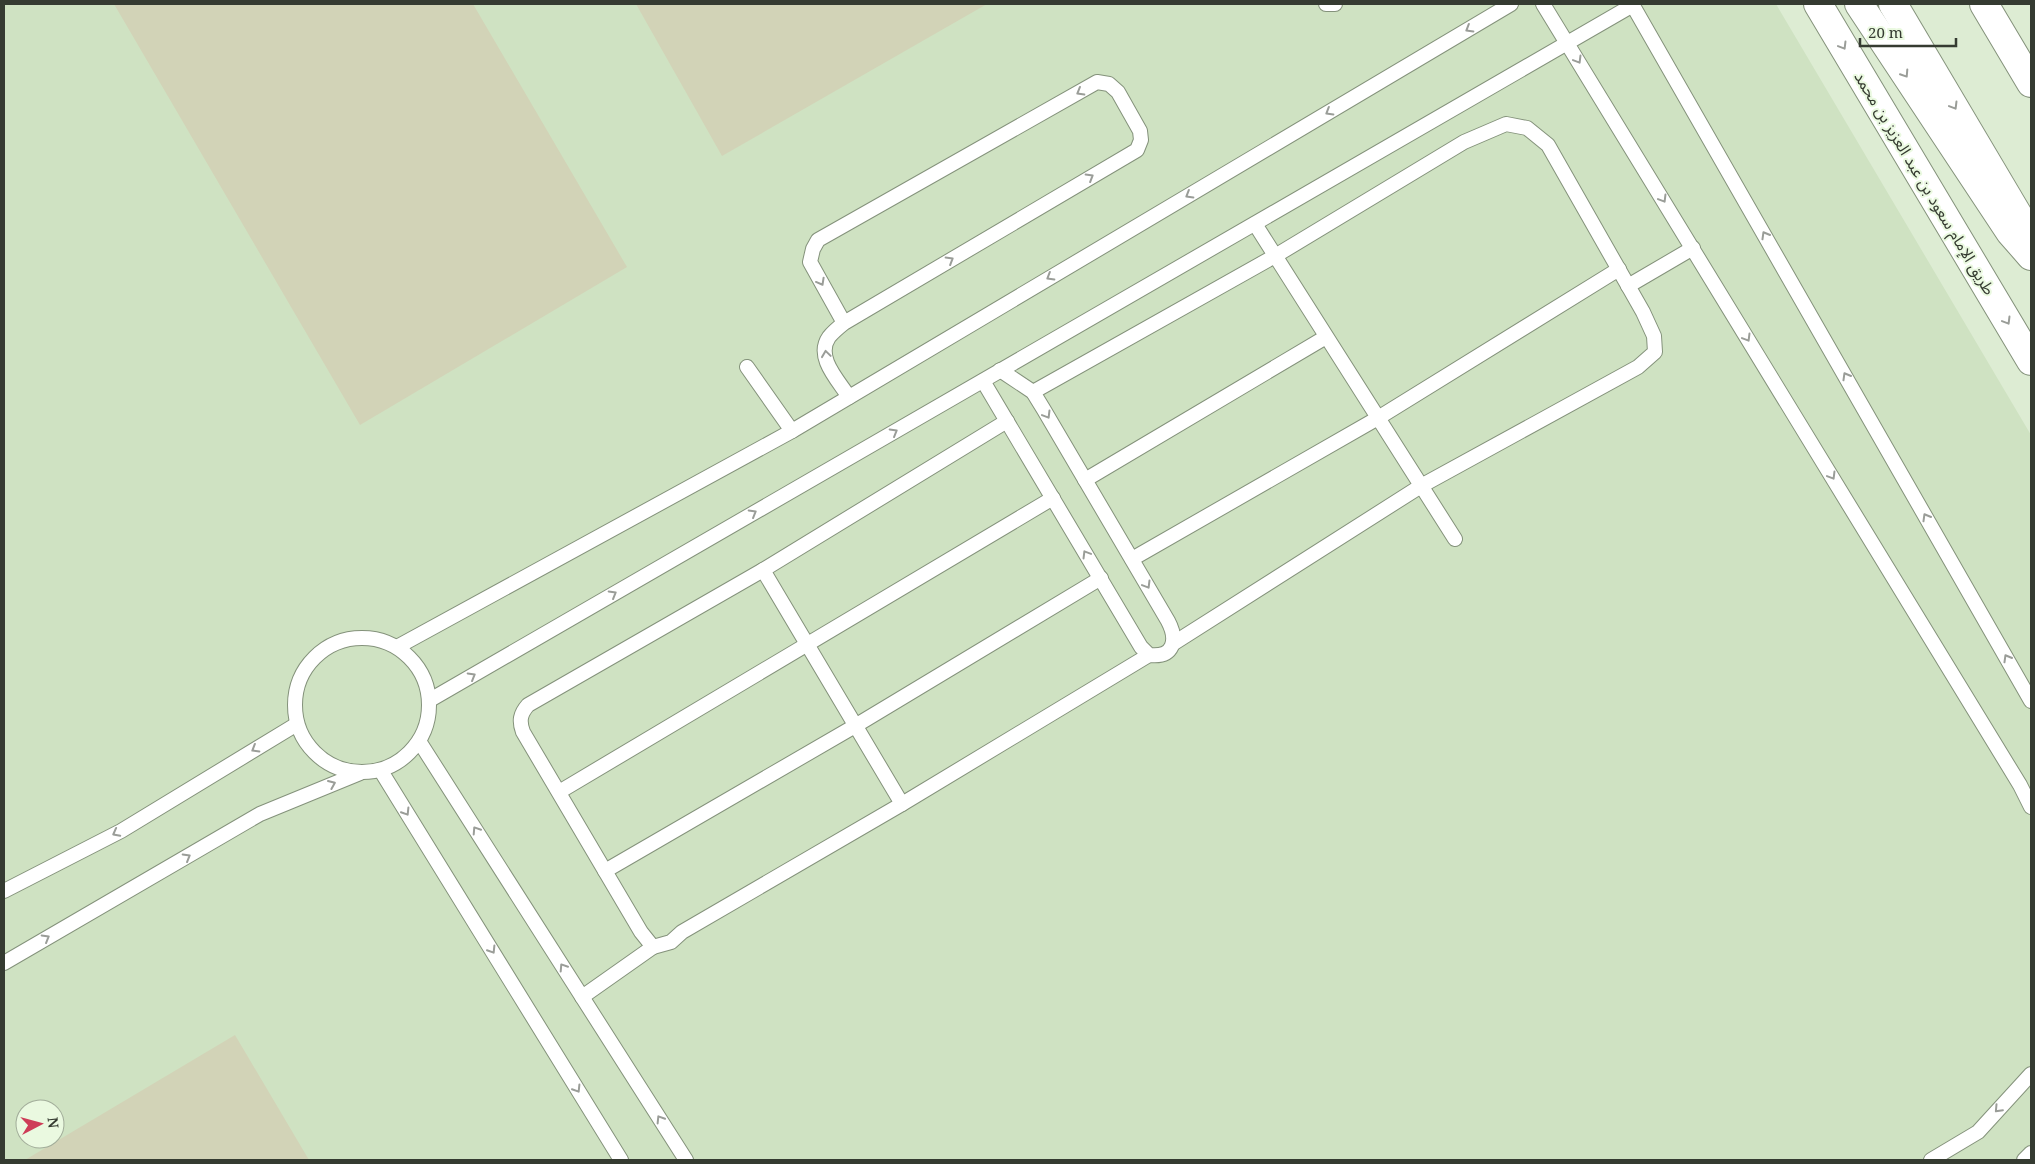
<svg xmlns="http://www.w3.org/2000/svg" width="2035" height="1164" font-family="'Noto Serif','Noto Sans Arabic',serif">
<style>
.built{fill:#cfe2c2;fill-rule:evenodd}
.building{fill:#d2d3b7}
.lines{fill:none;stroke-linecap:round;stroke-linejoin:round}
.service-casing{stroke:#84927b;stroke-width:16}
.tertiary-casing{stroke:#84927b;stroke-width:30}
.primary-casing{stroke:#84927b;stroke-width:30}
.service{stroke:#fff;stroke-width:14}
.tertiary{stroke:#fff;stroke-width:28}
.primary{stroke:#fff;stroke-width:28}
.oneway{stroke:#9a9d98}
.labels{text-anchor:middle;dominant-baseline:central;stroke-width:4;stroke-linejoin:round;paint-order:stroke}
.street-label{font-size:16px;fill:#353b31;stroke:#eaf9e0}
</style>
<rect width="100%" height="100%" fill="#ddecd3"/>
<path class="built" d="M4,4H1776L2031,435V1160H4ZM25,1109H55V1139H25Z"/>
<g class="building">
<polygon points="114,4 473,4 627,267 360,425"/>
<polygon points="636,4 987,4 722,156"/>
<polygon points="235,1035 309,1160 25,1160"/>
</g>
<g class="lines">
<g class="service-casing">
<g id="service">
<polyline points="1326,4 1335,4"/>
<polyline points="1543,4 2020,785 2031,807"/>
<polyline points="1632,4 2031,701"/>
<polyline points="1255,224 1455,539"/>
<polyline points="1628,286 1693,248"/>
<path d="M844,323L810,262L813,249L818,240L1097,82L1109,84L1118,92L1140,131L1141,140L1137,150L844,323C839,327 833,332 829,337C815,357 838,380 849,397"/>
<polyline points="747,367 792,431"/>
<path d="M983,381L1141,647L1149,655C1174,658 1178,640 1168,621L1044,410L1033,392L1000,370"/>
<polyline points="1033,392 1275,256 1464,142 1506,124 1527,128 1548,145 1643,312 1654,336 1655,352 1638,367 1421,486 1174,643"/>
<path d="M1007,421L763,570L528,705C520,714 519,721 523,732L641,932L653,947L671,942L682,932L902,804L1149,655"/>
<polyline points="1085,480 1326,337"/>
<polyline points="1132,559 1378,418 1619,269"/>
<polyline points="763,570 902,804"/>
<circle cx="362" cy="705" r="67"/>
<polyline points="397,647 792,431 1511,4"/>
<polyline points="430,700 1633,5"/>
<polyline points="419,741 686,1160"/>
<polyline points="381,771 621,1160"/>
<polyline points="559,792 1053,498"/>
<polyline points="605,871 855,726 1101,578"/>
<polyline points="4,891 121,831 297,724"/>
<polyline points="4,963 260,814 360,773"/>
<polyline points="582,997 653,947"/>
<polyline points="1931,1160 1978,1132 2031,1074"/>
<polyline points="2024,1160 2031,1153"/>
</g>
</g>
<g class="tertiary-casing">
<g id="tertiary">
<polyline points="1818,4 2031,361"/>
<polyline points="1859,4 2010,232 2031,256"/>
</g>
</g>
<g class="primary-casing">
<g id="primary">
<polyline points="1893,4 2031,237"/>
<polyline points="1984,4 2031,83"/>
</g>
</g>
<use href="#service" class="service"/>
<use href="#tertiary" class="tertiary"/>
<use href="#primary" class="primary"/>
</g>
<defs><path id="oneway-chevron" d="M-2-3.5L2.5 0L-2 3.5" fill="none" stroke-width="1.6" stroke-linecap="round" stroke-linejoin="round" transform="scale(1.25)"/></defs>
<g class="oneway">
<use href="#oneway-chevron" transform="translate(1469 29) rotate(149)"/>
<use href="#oneway-chevron" transform="translate(1843 46) rotate(59)"/>
<use href="#oneway-chevron" transform="translate(1578 60) rotate(59)"/>
<use href="#oneway-chevron" transform="translate(1905 74) rotate(57)"/>
<use href="#oneway-chevron" transform="translate(1080 92) rotate(150)"/>
<use href="#oneway-chevron" transform="translate(1954 106) rotate(59)"/>
<use href="#oneway-chevron" transform="translate(1329 112) rotate(149)"/>
<use href="#oneway-chevron" transform="translate(1090 177) rotate(-31)"/>
<use href="#oneway-chevron" transform="translate(1189 195) rotate(149)"/>
<use href="#oneway-chevron" transform="translate(1663 199) rotate(59)"/>
<use href="#oneway-chevron" transform="translate(1765 235) rotate(-120)"/>
<use href="#oneway-chevron" transform="translate(950 260) rotate(-31)"/>
<use href="#oneway-chevron" transform="translate(1050 277) rotate(149)"/>
<use href="#oneway-chevron" transform="translate(821 282) rotate(61)"/>
<use href="#oneway-chevron" transform="translate(2007 321) rotate(59)"/>
<use href="#oneway-chevron" transform="translate(1747 338) rotate(59)"/>
<use href="#oneway-chevron" transform="translate(826 354) rotate(-98)"/>
<use href="#oneway-chevron" transform="translate(1846 376) rotate(-120)"/>
<use href="#oneway-chevron" transform="translate(1047 415) rotate(59)"/>
<use href="#oneway-chevron" transform="translate(894 432) rotate(-30)"/>
<use href="#oneway-chevron" transform="translate(1832 476) rotate(59)"/>
<use href="#oneway-chevron" transform="translate(753 513) rotate(-30)"/>
<use href="#oneway-chevron" transform="translate(1926 517) rotate(-120)"/>
<use href="#oneway-chevron" transform="translate(1086 554) rotate(-121)"/>
<use href="#oneway-chevron" transform="translate(1147 585) rotate(59)"/>
<use href="#oneway-chevron" transform="translate(613 594) rotate(-30)"/>
<use href="#oneway-chevron" transform="translate(2007 658) rotate(-120)"/>
<use href="#oneway-chevron" transform="translate(472 676) rotate(-30)"/>
<use href="#oneway-chevron" transform="translate(255 749) rotate(149)"/>
<use href="#oneway-chevron" transform="translate(332 784) rotate(-23)"/>
<use href="#oneway-chevron" transform="translate(406 812) rotate(58)"/>
<use href="#oneway-chevron" transform="translate(476 830) rotate(-123)"/>
<use href="#oneway-chevron" transform="translate(116 833) rotate(152)"/>
<use href="#oneway-chevron" transform="translate(187 857) rotate(-30)"/>
<use href="#oneway-chevron" transform="translate(46 938) rotate(-30)"/>
<use href="#oneway-chevron" transform="translate(492 950) rotate(58)"/>
<use href="#oneway-chevron" transform="translate(563 967) rotate(-123)"/>
<use href="#oneway-chevron" transform="translate(577 1089) rotate(58)"/>
<use href="#oneway-chevron" transform="translate(1998 1109) rotate(133)"/>
<use href="#oneway-chevron" transform="translate(660 1119) rotate(-122)"/>
</g>
<g class="labels">
<g class="street-label">
<text transform="translate(1925 183) rotate(59)">طريق الإمام سعود بن عبد العزيز بن محمد</text>
</g>
</g>
<rect width="2035" height="1164" fill="none" stroke="#353b31" stroke-width="10"/>
<g transform="translate(40 1124) rotate(84)"><circle r="24" fill="#eaf9e0" stroke="#a2ad9a"/>
<path d="M0-4L9 19L0 12L-9 19Z" fill="#ce3d58"/>
<text y="-8" font-size="14" font-weight="bold" text-anchor="middle" fill="#353b31">N</text>
</g>
<path d="M1860 38v8h96v-8" fill="none" stroke="#353b31" stroke-width="2.5"/>
<text x="1868" y="38" font-size="15" fill="#353b31" stroke="#eaf9e0" stroke-width="4" paint-order="stroke">20 m</text>
</svg>
